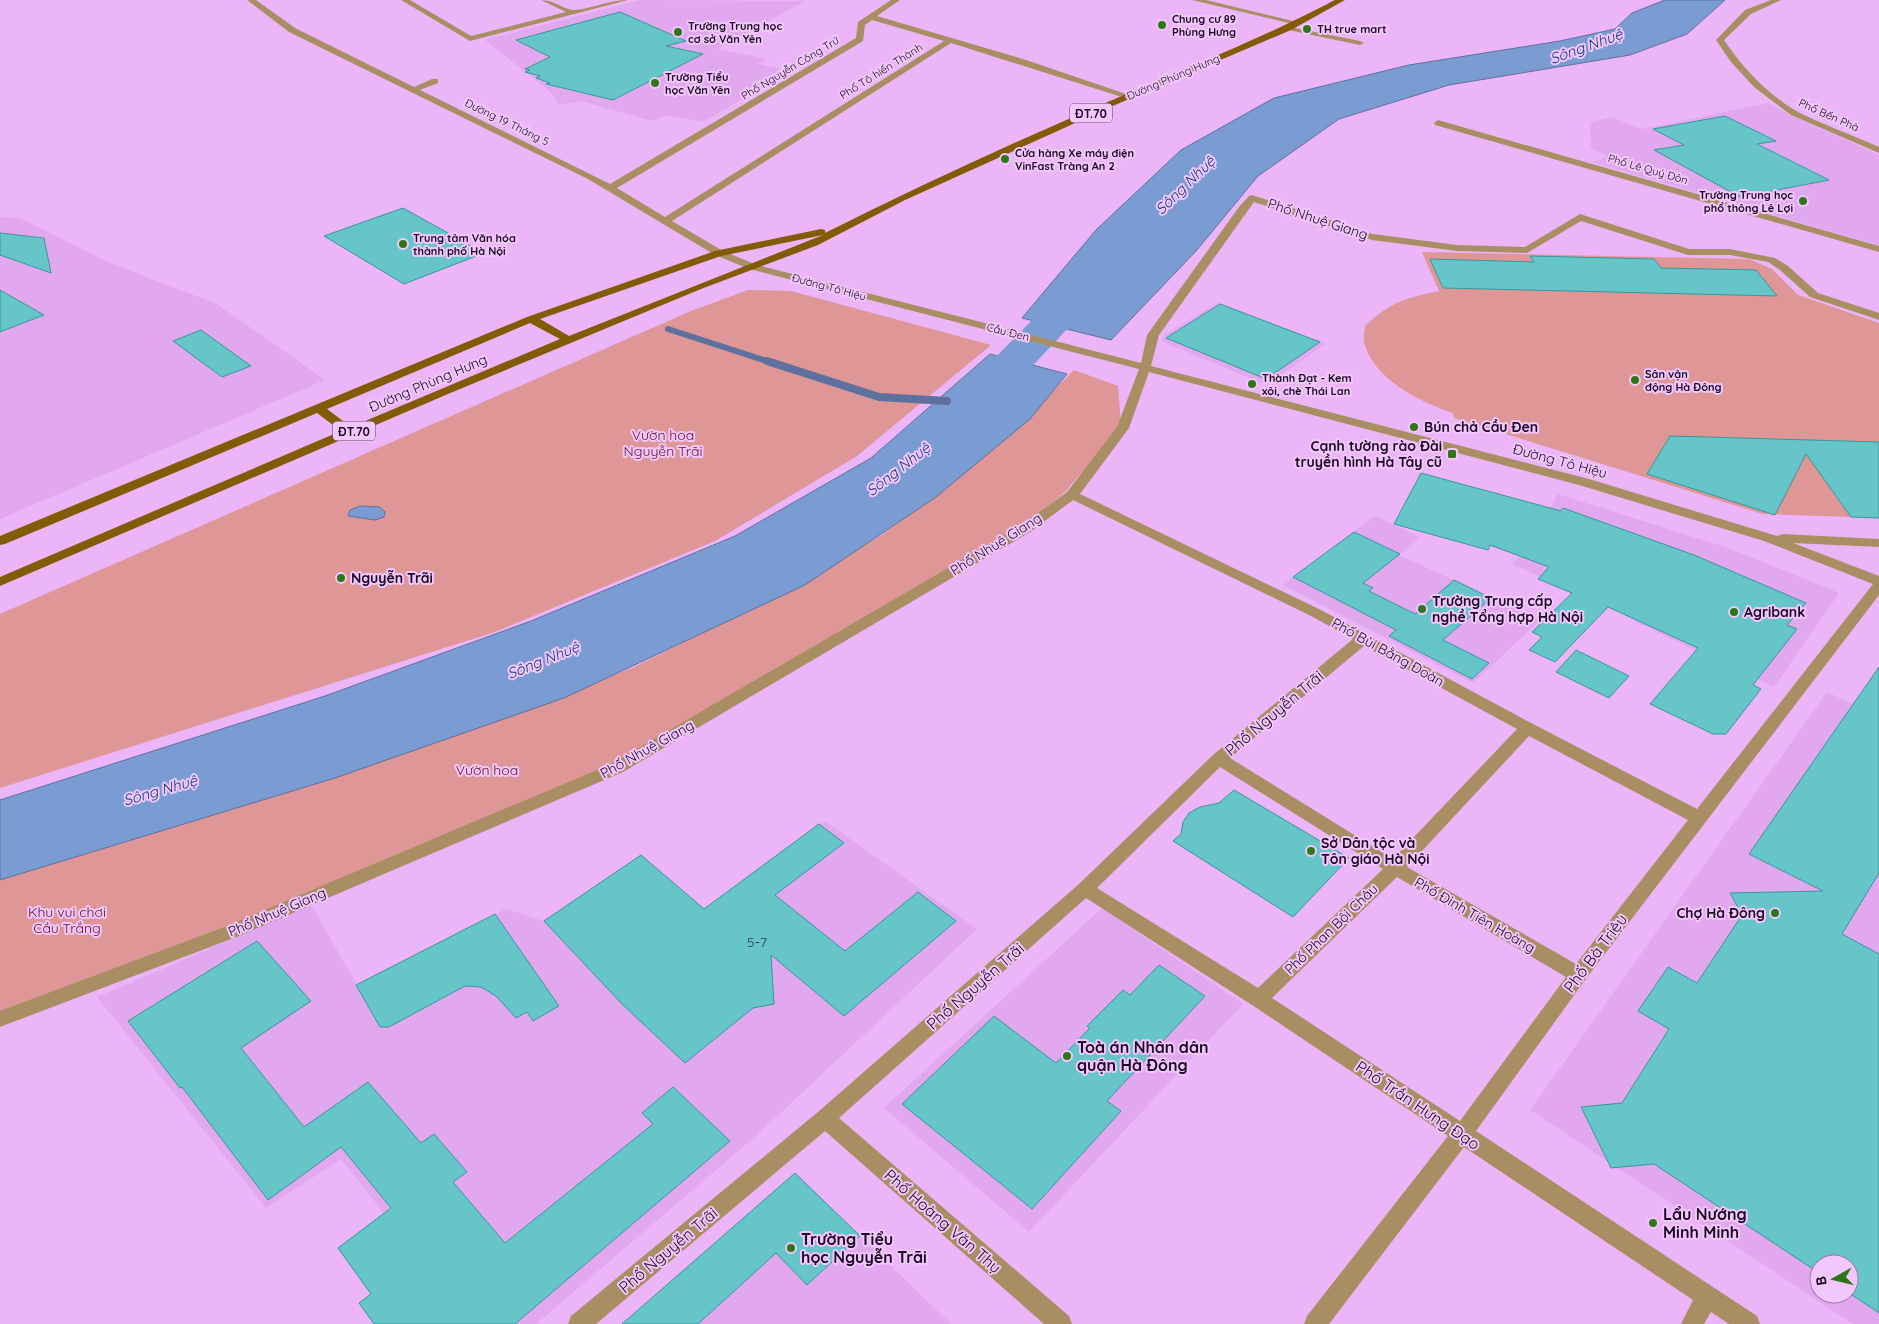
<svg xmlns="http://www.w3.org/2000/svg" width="1879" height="1324" font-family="Quicksand,sans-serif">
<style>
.built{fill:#e1a8f0;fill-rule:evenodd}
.green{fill:#df9696}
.water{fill:#7a9cd3;stroke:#5e709e}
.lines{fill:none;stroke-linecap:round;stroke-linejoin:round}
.stream-far1{stroke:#5e709e;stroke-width:6}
.stream{stroke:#5e709e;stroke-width:8}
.river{fill:#7a9cd3;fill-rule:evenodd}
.building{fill:#65c5c9;stroke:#3a969a}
.minor{fill:#a98e63;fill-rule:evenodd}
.major{fill:#825b04;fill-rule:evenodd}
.poi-dot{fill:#2f7619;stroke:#f2c7fd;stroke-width:2}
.labels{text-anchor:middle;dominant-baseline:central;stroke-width:4;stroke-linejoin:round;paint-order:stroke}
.far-poi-label{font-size:11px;font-weight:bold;fill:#1c0921;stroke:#f2c7fd;text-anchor:start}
.far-street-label{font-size:11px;fill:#1c0921;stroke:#f2c7fd}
.shield{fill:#f2c7fd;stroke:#5c4263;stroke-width:1}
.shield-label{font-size:12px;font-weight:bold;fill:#1c0921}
.street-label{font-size:14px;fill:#1c0921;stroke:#f2c7fd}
.poi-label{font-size:14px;font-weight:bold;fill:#1c0921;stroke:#f2c7fd;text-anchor:start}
.park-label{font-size:14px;fill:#660e1b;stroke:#f2c7fd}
.near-number-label{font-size:14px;fill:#2e384b}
.water-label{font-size:15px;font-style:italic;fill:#113a7b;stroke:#f2c7fd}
.near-street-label{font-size:16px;fill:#1c0921;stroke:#f2c7fd}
.near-poi-label{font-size:16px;font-weight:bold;fill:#1c0921;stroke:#f2c7fd;text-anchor:start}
</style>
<rect width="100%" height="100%" fill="#ebb5f8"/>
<g class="built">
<polygon points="640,0 805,1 717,49 766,59 758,64 790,71 703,122 666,115 652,121 581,101 559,105 552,93 485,40"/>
<polygon points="1768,103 1790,115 1879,155 1879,245 1591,162 1608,157 1591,148 1590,122 1612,117 1642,129"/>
<polygon points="0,217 19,218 108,262 217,304 325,380 0,519"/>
<polygon points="1218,302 1292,331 1326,343 1267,385 1161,341 1163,336"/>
<polygon points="1558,494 1731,549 1839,593 1774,687 1633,621 1636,619 1512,564 1529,547"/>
<polygon points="1375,516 1420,537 1399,555 1540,620 1473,683 1283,585"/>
<path d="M1827,692L1879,716V1324H1853L1530,1110ZM1819,1264H1849V1294H1819Z"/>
<polygon points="825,821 977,929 757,1135 536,1324 472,1324 341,1159 266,1208 97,997 311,905 357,985 506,909 544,921 641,855 704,909"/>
<polygon points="1102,908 1243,1004 1029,1232 884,1108"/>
<polygon points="795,1173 951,1324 622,1324"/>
</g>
<g class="green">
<path d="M1422,252L1749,259L1772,269L1798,295L1879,323V518L1763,514L1454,418L1453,413C1420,402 1373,379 1364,342C1363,337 1365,331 1365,326C1390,302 1406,298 1439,291Z"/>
<polygon points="748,290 791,291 991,345 857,456 715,541 495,632 0,788 0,614 691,311"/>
<polygon points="1074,370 1118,386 1121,426 1065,492 1022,527 615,765 233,927 0,1014 0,874 416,748 632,668 789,590 883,534 933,497 1030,414"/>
</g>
<g class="water">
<polygon points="1665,0 1725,0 1687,34 1630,55 1449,85 1339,119 1258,176 1196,251 1111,340 1022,318 1096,230 1181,150 1274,98 1409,65 1560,41 1615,29 1632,13"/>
<polygon points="990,354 1067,374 1030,419 936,497 805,585 564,698 335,778 0,880 0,800 325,696 531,621 735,536 871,458"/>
<polygon points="360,506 380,507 385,512 384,517 375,520 348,516 350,510"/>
</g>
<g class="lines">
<polyline class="stream-far1" points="668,329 770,362"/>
<polyline class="stream" points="767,361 879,397 947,401"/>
<polygon class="river" points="1100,261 1113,264 1118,272 1113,280 980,422 965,426 950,422 944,413 950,404 1087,264"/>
</g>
<g class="building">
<polygon points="620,12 686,41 666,46 703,54 613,100 546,84 550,83 536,78 540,76 525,72 530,70 525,69 550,57 516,40"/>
<polygon points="1725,116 1776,141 1757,144 1829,180 1740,197 1654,150 1684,145 1653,129"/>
<polygon points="403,208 484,253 404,284 324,236"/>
<polygon points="0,233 44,238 51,273 0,255"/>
<polygon points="1530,256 1654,259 1661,268 1756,270 1777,296 1443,288 1430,259 1534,262"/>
<polygon points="0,290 44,315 0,332"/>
<polygon points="1220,304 1320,342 1266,379 1166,338"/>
<polygon points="201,330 251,366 222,377 173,341"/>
<polygon points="1670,436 1879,442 1879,518 1851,517 1806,454 1775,515 1647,474"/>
<polygon points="1421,473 1561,511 1563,508 1694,555 1806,603 1787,625 1797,629 1753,685 1761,689 1726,734 1713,734 1650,704 1698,648 1608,607 1555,662 1529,650 1542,637 1532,632 1572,593 1538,579 1549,567 1490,545 1488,550 1394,524"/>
<polygon points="1354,532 1400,554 1363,583 1373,588 1369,591 1415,614 1454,580 1491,598 1443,640 1489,663 1472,679 1389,636 1396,630 1293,577"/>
<polygon points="1576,650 1629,676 1609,698 1556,672"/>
<polygon points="1879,667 1879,873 1842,934 1879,954 1879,1313 1849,1293 1849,1264 1819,1264 1819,1273 1654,1164 1611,1168 1581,1107 1622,1103 1669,1029 1638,1011 1668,967 1697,983 1742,915 1730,893 1823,891 1749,854"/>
<polygon points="1234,790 1349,858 1293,917 1173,841 1181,834 1183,822 1189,813 1200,807 1219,803"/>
<polygon points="819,824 844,843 775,895 845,951 918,892 956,921 844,1016 771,955 774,1004 753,1008 685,1063 622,1004 544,921 641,855 704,909"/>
<polygon points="495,914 559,1006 533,1021 527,1012 516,1018 496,996 481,987 465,986 389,1027 380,1027 356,985"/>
<polygon points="257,941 311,1001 241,1048 304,1127 368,1082 421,1143 434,1134 467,1172 453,1182 505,1243 653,1124 642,1113 673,1087 730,1141 515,1324 374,1324 359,1303 371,1294 338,1248 391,1208 341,1147 268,1200 182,1087 180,1088 128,1021"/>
<polygon points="1159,965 1205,996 1107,1101 1121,1111 1032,1209 902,1104 994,1016 1056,1063 1090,1028 1087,1026 1123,990 1130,995"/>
<polygon points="795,1173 860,1236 807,1285 776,1253 698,1324 622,1324"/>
</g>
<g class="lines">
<g class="minor">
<path d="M247,0H256L295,28L414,87L432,79H438V83L420,90L610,184L856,38L858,22L891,0H900L877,16L1023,59L1132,96L1125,98L951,43L672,221L723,251L757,265L1141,363L1147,335L1239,207L1249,196L1252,195L1373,234L1457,245L1525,247L1580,214L1689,249H1730L1775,258L1788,266L1818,293L1879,313V320L1810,297L1780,270L1768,262L1730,255H1688L1581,221L1527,253L1457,251L1372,240L1254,202L1159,335L1151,366L1589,479L1777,536L1783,534L1879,539V547L1793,543L1879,576V595L1585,980L1476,1131L1757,1316L1760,1324H1729L1711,1312L1704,1324H1681L1693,1300L1464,1147L1329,1324H1304L1307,1316L1448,1136L1252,1005L1086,898L839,1118L1069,1316L1072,1324H1044L825,1131L596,1324H568L571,1316L818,1112L1079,884L1213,755L1353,639L1311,616L1073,500L1030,532L623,772L239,936L0,1027V1011L227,926L611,764L1020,526L1067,492L1117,427L1139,369L749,269L715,255L588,179L289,32ZM872,20L944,41L665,217L617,188L863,41L865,25ZM1149,372L1579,485L1764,541L1873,584L1697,809L1533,724L1321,610L1080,494L1129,428ZM1364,646L1517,729L1393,859L1230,758ZM1529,736L1688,820L1576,964L1407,867ZM1220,767L1383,869L1258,988L1097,888ZM1397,877L1566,977L1460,1121L1272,998Z"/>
<path d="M401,0H410L471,36L566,12L541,0C554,0 566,11 576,10C594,8 609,0 628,0L470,41Z"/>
<polygon points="1192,0 1206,0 1301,23 1297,25"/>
<path d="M1771,0H1781L1751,14L1724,40C1743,68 1768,95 1798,112C1824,125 1852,135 1879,147V153L1791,115L1754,87L1731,62L1716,40L1745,10Z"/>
<polygon points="1285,26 1360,41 1364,43 1360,45 1288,30 1284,28"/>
<polygon points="1438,120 1879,246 1879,252 1435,125 1434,123"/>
</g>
<path class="major" d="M1335,0H1345L1291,30L1115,105L905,200L818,245L701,289L448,394L0,586V577L341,431L317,413L5,544L0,545V536L527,317L715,251L821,229L825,230V233C919,186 1014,142 1110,101C1186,68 1263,38 1335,0ZM823,235L569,336L540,319L721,256ZM530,323L560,339L351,427L327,409Z"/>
</g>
<g class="poi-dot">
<circle cx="1162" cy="25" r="5"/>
<circle cx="1307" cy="29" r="5"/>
<circle cx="678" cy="32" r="5"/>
<circle cx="655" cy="83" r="5"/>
<circle cx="1005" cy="159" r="5"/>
<circle cx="1803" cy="201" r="5"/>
<circle cx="403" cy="244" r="5"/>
<circle cx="1635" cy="380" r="5"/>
<circle cx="1252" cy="384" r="5"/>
<circle cx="1414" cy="427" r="5"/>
<rect x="1447" y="449" width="10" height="10" rx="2.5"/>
<circle cx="341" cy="578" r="5"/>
<circle cx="1422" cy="609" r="5"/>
<circle cx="1734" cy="612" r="5"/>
<circle cx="1311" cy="851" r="5"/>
<circle cx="1775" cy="913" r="5"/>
<circle cx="1067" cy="1056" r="5"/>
<circle cx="1653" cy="1223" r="5"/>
<circle cx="791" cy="1248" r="5"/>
</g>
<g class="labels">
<g class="far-poi-label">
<text x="1172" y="19">Chung cư 89<tspan x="1172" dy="13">Phùng Hưng</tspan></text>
<text x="688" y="26">Trường Trung học<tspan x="688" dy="13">cơ sở Văn Yên</tspan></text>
<text x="1317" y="29">TH true mart</text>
<text x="665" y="77">Trường Tiểu<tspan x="665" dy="13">học Văn Yên</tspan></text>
<text x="1015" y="153">Cửa hàng Xe máy điện<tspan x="1015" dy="13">VinFast Tràng An 2</tspan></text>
<text x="1793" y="195" text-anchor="end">Trường Trung học<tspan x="1793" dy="13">phổ thông Lê Lợi</tspan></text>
<text x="413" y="238">Trung tâm Văn hóa<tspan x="413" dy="13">thành phố Hà Nội</tspan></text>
<text x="1645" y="374">Sân vận<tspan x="1645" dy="13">động Hà Đông</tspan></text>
<text x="1262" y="378">Thành Đạt - Kem<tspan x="1262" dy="13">xôi, chè Thái Lan</tspan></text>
</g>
<g class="far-street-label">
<text transform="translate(790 68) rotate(-31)">Phố Nguyễn Công Trứ</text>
<text transform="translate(881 71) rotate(-32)">Phố Tô hiến Thành</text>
<text transform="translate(1173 77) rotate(-23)">Đường Phùng Hưng</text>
<text transform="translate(1829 115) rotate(24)">Phố Bến Phà</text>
<text transform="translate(507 122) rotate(26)">Đường 19 Tháng 5</text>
<text transform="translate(1648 169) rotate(16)">Phố Lê Quý Đôn</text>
<text transform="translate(829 287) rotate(15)">Đường Tô Hiệu</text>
<text transform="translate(1008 332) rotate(14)">Cầu Đen</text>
</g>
<g class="shield">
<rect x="1070" y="103.5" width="42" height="19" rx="4"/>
<rect x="333" y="421.5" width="42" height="19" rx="4"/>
</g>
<g class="shield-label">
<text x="1091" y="113">ĐT.70</text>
<text x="354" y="431">ĐT.70</text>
</g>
<g class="street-label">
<text transform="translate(1318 219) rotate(18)">Phố Nhuệ Giang</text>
<text transform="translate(428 383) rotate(-23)">Đường Phùng Hưng</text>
<text transform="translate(1560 461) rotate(15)">Đường Tô Hiệu</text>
<text transform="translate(996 544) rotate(-32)">Phố Nhuệ Giang</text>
<text transform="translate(1388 652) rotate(29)">Phố Bùi Bằng Đoàn</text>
<text transform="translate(647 749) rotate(-29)">Phố Nhuệ Giang</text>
<text transform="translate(277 912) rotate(-23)">Phố Nhuệ Giang</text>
<text transform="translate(1475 915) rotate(30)">Phố Đinh Tiên Hoàng</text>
<text transform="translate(1331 929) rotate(-44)">Phố Phan Bội Châu</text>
</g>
<g class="poi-label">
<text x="1424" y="427">Bún chả Cầu Đen</text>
<text x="1442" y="446" text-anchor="end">Cạnh tường rào Đài<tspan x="1442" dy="16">truyền hình Hà Tây cũ</tspan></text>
<text x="351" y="578">Nguyễn Trãi</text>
<text x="1432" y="601">Trường Trung cấp<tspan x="1432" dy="16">nghề Tổng hợp Hà Nội</tspan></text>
<text x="1744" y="612">Agribank</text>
<text x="1321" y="843">Sở Dân tộc và<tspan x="1321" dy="16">Tôn giáo Hà Nội</tspan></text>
<text x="1765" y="913" text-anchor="end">Chợ Hà Đông</text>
</g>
<g class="park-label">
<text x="663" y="435">Vườn hoa<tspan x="663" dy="16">Nguyễn Trãi</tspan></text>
<text x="487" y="770">Vườn hoa</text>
<text x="67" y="912">Khu vui chơi<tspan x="67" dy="16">Cầu Trắng</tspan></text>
</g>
<g class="near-number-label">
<text x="757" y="942">5-7</text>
</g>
<g class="water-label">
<text transform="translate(1586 46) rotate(-20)">Sông Nhuệ</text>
<text transform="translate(1185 185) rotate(-44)">Sông Nhuệ</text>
<text transform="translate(898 469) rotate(-38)">Sông Nhuệ</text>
<text transform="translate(543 660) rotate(-22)">Sông Nhuệ</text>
<text transform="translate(160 790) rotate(-16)">Sông Nhuệ</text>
</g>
<g class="near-street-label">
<text transform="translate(1274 713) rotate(-40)">Phố Nguyễn Trãi</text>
<text transform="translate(1595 953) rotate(-53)">Phố Bà Triệu</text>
<text transform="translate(975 986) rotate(-41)">Phố Nguyễn Trãi</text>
<text transform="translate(1418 1105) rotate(34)">Phố Trần Hưng Đạo</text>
<text transform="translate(943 1221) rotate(41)">Phố Hoàng Văn Thụ</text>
<text transform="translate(668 1250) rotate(-40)">Phố Nguyễn Trãi</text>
</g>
<g class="near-poi-label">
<text x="1077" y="1047">Toà án Nhân dân<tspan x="1077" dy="18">quận Hà Đông</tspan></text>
<text x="1663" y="1214">Lẩu Nướng<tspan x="1663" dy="18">Minh Minh</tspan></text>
<text x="801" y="1239">Trường Tiểu<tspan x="801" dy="18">học Nguyễn Trãi</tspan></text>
</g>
</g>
<g transform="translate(1834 1279) rotate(262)"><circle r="24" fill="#f2c7fd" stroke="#9c7ba5"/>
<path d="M0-4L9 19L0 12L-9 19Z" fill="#2f7619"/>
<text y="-8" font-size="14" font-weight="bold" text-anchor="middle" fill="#1c0921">B</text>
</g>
</svg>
